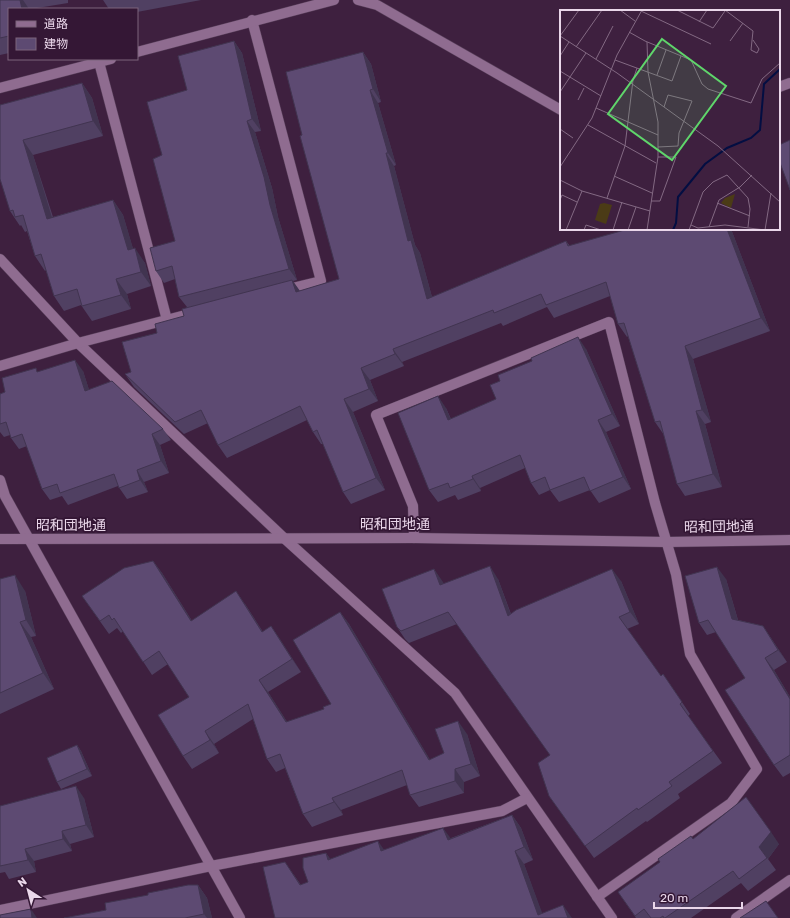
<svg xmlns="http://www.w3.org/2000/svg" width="790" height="918" font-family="Rubik,'Noto Sans JP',sans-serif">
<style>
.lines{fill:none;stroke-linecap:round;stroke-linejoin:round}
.minor-casing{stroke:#573e59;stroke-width:11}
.tertiary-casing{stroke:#573e59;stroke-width:11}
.minor{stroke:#8f6c90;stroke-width:10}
.tertiary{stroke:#8f6c90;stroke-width:10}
.wall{fill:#504062}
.shaded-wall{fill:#413450}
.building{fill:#5d4a72;stroke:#413450}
.labels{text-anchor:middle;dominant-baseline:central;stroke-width:3.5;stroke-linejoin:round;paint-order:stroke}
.street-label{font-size:14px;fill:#ead7ea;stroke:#341735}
.inset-river{fill:none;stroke:#030e42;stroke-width:2}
.inset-road{fill:none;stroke:#836983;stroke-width:1}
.view{fill:#5fd56b;fill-opacity:0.15;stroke:#5fd56b;stroke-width:2}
.inset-edge{fill:none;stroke:#ead7ea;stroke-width:2}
</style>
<rect width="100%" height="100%" fill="#3e203f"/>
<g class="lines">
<g class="minor-casing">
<g id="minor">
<polyline points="358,0 377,5 561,110"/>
<polyline points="252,20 321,281 284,290"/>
<polyline points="137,52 334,0"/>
<polyline points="99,62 167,320"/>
<polyline points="779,87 790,83"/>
<polyline points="0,88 111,59"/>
<polyline points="0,259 78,343 285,539 455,693 612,918"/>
<polyline points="0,366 78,343 197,312"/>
<polyline points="0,480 5,496 240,918"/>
<polyline points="414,538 413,506 376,415 609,322 655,503 676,574 690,654 757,769 731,803 597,897"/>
<polyline points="0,910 211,866 502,811 527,798"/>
<polyline points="736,918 790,880"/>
</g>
</g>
<g class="tertiary-casing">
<polyline id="tertiary" points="0,539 414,538 666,542 790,540"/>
</g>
<use href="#minor" class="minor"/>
<use href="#tertiary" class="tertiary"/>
</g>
<g class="wall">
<polygon points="0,0 68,0 68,3 31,9 9,9 9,53 0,55"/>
<polygon points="103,0 201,0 137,12 137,9 109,9"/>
<polygon points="234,41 242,53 261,131 255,132 272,188 278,217 297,280 293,281 300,291 339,279 302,135 363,52 371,64 381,102 378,103 396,165 394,166 415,245 420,253 432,297 566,241 570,246 731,229 770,331 693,359 711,422 705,424 722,487 685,496 677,484 664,435 655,422 628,336 627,337 618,324 610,296 554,318 547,307 503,326 501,323 402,362 404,366 370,380 378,401 353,412 385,490 351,504 343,492 323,444 321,444 313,432 307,420 227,458 218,445 208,423 184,434 134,387 125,374 131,372 157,333 184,316 187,307 179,297 175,279 164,283 156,271 175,241 187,90"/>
<polygon points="82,83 92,98 103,136 33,155 53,217 113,200 123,215 133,249 145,263 151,286 127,294 131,309 92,321 81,305 64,311 54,296 46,270 45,271 35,256 27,231 25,232 21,225 20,226 10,211 0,105"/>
<polygon points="586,349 620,426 606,432 631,489 599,503 590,490 559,502 550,490 539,495 531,483 525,468 480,488 481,491 458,500 455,495 438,502 429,490 446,408 451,419 496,399"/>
<polygon points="83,371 89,390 163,429 171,440 160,445 169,473 144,482 148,492 127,499 118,486 68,505 62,496 50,500 42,489 27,446 19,449 11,438 10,435 4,437 0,432 0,394 5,392 38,372"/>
<polygon points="153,561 162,573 192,621 245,604 263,632 271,626 301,672 268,692 287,722 324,709 331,704 340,612 349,624 430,760 444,753 467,734 480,776 464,782 464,793 419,807 410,795 407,785 341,810 343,815 312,827 303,814 285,768 276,772 267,759 253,719 214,744 219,753 192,769 183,756 189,697 168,664 152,675 123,631 121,633 117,628 109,634 82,596"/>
<polygon points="434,569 443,584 498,579 511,614 621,581 639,624 627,629 661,676 663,674 690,714 688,716 722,763 678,794 680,798 647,822 646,821 594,858 549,796 550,755 457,624 409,643 405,639 397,627"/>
<polygon points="0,579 25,591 36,636 31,637 54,689 0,714"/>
<polygon points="726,579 738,620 763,626 787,662 774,670 790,697 790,773 783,777 774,765 745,678 716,632 707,635 699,623"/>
<polygon points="77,745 81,751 92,776 61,789 57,782"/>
<polygon points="84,798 94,837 70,844 72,851 34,861 36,872 9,879 5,872 0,873 0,806"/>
<polygon points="512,815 521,828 533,860 524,864 542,914 572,918 275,918 294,875 301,885 308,882 326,853 330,859 451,838"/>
<polygon points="693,839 779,844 768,859 776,870 748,891 741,883 691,918 636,918 618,892"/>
<polygon points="198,885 207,898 212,918 64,918 106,910 148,895"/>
</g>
<g class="shaded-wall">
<polygon points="20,0 23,0 29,9 22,9"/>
<polygon points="234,41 242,53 261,131 252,119"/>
<polygon points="363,52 371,64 381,102 373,89"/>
<polygon points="82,83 92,98 103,136 93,121"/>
<polygon points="370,90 378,103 396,165 388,153"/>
<polygon points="247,121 255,132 272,188 278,217 297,280 289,269 270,205"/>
<polygon points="23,140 33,155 57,234 47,219"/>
<polygon points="386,153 394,166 415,245 420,253 436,312 427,299 408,241"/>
<polygon points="113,200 123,215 138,265 128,250"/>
<polygon points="727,229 731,229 770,331 761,318"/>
<polygon points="135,248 145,263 151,286 141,272"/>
<polygon points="116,279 127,294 131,309 121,295"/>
<polygon points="292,280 301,293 296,292"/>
<polygon points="578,337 586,349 620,426 612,414"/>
<polygon points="685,346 693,359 711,422 702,410"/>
<polygon points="393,349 402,362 404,366 395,354"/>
<polygon points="75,360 83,371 93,402 85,391"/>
<polygon points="361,368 370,380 378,401 369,389"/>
<polygon points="438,396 446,408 456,432 448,420"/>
<polygon points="344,399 353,412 385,490 376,478"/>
<polygon points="696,411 705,424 722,487 713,474"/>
<polygon points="598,420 606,432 631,489 623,477"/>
<polygon points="152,434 160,445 169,473 161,461"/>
<polygon points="137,470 144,482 148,492 140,480"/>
<polygon points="472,476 480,488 481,491 473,479"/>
<polygon points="153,561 162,573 200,634 191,621"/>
<polygon points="490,566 498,579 516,629 508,616"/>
<polygon points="717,567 726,579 741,631 732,619"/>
<polygon points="434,569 443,582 449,597 440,585"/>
<polygon points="612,569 621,581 639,624 630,612"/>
<polygon points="15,575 25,591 36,636 26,620"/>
<polygon points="236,591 245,604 271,645 262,632"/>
<polygon points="340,612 349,624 438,773 429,760"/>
<polygon points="20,622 31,637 54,689 43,673"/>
<polygon points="271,626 280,639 301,672 292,659"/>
<polygon points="763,626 787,662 778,650"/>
<polygon points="765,658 774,670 790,697 790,699"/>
<polygon points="259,680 268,692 295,734 286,722"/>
<polygon points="458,721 467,734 480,776 471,764"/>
<polygon points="205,731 214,744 219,753 210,740"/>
<polygon points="77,745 81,751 92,776 87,769"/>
<polygon points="455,769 464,782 464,793 455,781"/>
<polygon points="76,786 84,798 94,837 86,825"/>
<polygon points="332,798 341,810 343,815 334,802"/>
<polygon points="512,815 521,828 533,860 524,847"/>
<polygon points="443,828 452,840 448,840"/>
<polygon points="62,831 70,844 72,851 63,839"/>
<polygon points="771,832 779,844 768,859 759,847"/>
<polygon points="378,841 387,854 381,851"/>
<polygon points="25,849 34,861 36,872 28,860"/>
<polygon points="515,851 524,864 544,918 538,915"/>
<polygon points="326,853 335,865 328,860"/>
<polygon points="285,862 294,875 309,898 300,885"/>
<polygon points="198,885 207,898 212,918 207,918 204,914"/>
<polygon points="563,905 572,918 568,918"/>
<polygon points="31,909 37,918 32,918"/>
</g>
<g class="building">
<polygon points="0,0 20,0 22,9 9,9 9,36 0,38"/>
<polygon points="234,41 252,119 247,121 264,177 270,205 289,269 179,297 172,266 156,271 150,248 175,241 153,159 162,155 147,102 187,90 178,56"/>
<polygon points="363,52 373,89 370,90 388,153 386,153 408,241 411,240 427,299 566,241 568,246 628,229 727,229 761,318 685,346 702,410 696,411 713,474 677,484 660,421 655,422 624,323 618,324 606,282 546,305 541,294 494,313 493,310 393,349 395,354 361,368 369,389 344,399 376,478 343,492 317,430 313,432 300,406 218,445 201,410 175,422 125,374 131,372 122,342 157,333 155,324 184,316 182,309 292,280 296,292 339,279 300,136 302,135 286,72"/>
<polygon points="82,83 93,121 23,140 47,219 113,200 128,250 135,248 141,272 116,279 121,295 82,306 77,289 54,296 41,254 35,256 23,215 15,217 13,210 10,211 0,179 0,105"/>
<polygon points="790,140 790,190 779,160 779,145"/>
<polygon points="578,337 612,414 598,420 623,477 590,491 584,477 550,490 545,477 531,483 520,455 472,476 473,479 450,488 448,483 429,490 398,413 438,396 448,420 496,399 490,385 500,381 498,375 532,361 531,358"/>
<polygon points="75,360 85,391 112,381 163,429 152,434 161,461 137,470 140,480 119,488 114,474 60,493 57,484 42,489 22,434 11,438 6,422 0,424 0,394 5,392 2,378 36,368 37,372"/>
<polygon points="153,561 191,621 236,591 262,632 271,626 292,659 259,680 286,722 324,709 323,707 331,704 293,640 340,612 429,760 444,753 435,729 458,721 471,764 455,769 455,781 410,795 402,770 332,798 334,802 303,814 280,754 267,759 248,704 205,731 210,740 183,756 158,715 189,697 159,651 143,662 114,618 112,620 109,615 100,621 82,596 124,568"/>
<polygon points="490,566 508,616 516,610 612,569 630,612 619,617 661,676 663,674 682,702 680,704 713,751 669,782 672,786 638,810 637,808 585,846 549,796 538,763 550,755 448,612 401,631 397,627 382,589 434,569 440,585"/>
<polygon points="717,567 732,619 763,626 778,650 765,658 790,699 790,755 774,765 725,690 745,678 708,620 699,623 685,576"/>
<polygon points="15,575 26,620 20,622 43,673 0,693 0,579"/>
<polygon points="77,745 87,769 57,782 47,758"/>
<polygon points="76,786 86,825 62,831 63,839 25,849 28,860 0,866 0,806"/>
<polygon points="746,797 771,832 759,847 767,858 739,879 733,871 665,918 664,918 663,916 660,918 651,918 644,909 635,916 618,892 660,862 658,859 691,836 693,839"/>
<polygon points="512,815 524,847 515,851 538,915 563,905 568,918 275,918 263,867 285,862 300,885 308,882 303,868 303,858 326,853 328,860 378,841 381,851 443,828 448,840"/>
<polygon points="188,885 198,885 204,914 185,918 64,918 106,910 105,903 148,895 148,893"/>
<polygon points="766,901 778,918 740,918"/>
<polygon points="31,909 32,918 0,918 0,915"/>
</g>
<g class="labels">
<g class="street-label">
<text x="395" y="524">昭和団地通</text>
<text x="71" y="525">昭和団地通</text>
<text transform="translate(719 527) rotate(-1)">昭和団地通</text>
</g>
</g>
<g transform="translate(560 10)">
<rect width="220" height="220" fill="#3e203f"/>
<path d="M175,184L171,198L161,193L165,188ZM44,193L52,195L46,214L35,210L40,194Z" fill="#4b3b16"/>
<path class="inset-river" d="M113,220L116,213L118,187L145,154L167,138L191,128L200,120L204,74L220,59"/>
<path class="inset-road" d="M60,0L75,11M117,0L153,18L165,1M165,0L193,21L191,40L197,43L199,39L193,30M81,1L151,34M139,12L147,0M69,22L85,31L131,50L142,74L148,79L191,93L202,69L220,53M0,26L57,63L158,136L220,192M0,26L19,0M170,31L183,13M87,32L88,62L98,112V147L87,220M16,37L42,0M0,46L9,32M36,49L53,16M55,50L112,71L121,46M0,61L41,86M97,65L106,40M0,82L26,43M18,90L24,78M36,98L98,125M28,115L96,153M0,119L13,128M98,137L118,136L119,123L132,91L108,85L104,97M0,157L32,108L57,45L82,0M54,166L92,183M0,170L22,181L90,201M47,188L65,136L73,70L77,58M0,190L2,185L17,192M91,191H100L116,147H98M157,193L190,206M131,215L138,218L165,215L205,220M149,217L159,190L180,177L192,165M6,220L22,181M24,220L26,215L41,220M53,220L62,192M68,220L76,197M129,220L143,182L153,172L167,165L188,188L190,199L188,217M205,220L211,183"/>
<path class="view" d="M102,29L166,76L112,150L48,104Z"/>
<rect width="220" height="220" class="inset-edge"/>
</g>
<rect x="8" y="8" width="130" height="52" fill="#341735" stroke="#7d647d"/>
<rect x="16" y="21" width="20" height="6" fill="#8f6c90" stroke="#7d647d"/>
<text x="44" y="28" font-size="12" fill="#ead7ea">道路</text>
<rect x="16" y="38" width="20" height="12" fill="#5d4a72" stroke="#7d647d"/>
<text x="44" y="48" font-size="12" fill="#ead7ea">建物</text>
<g transform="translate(28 890) rotate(324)" stroke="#341735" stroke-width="3" paint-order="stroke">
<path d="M0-3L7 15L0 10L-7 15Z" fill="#ead7ea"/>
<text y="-6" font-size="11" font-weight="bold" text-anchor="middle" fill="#ead7ea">N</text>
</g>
<path d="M654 902v6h88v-6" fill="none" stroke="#ead7ea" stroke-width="2"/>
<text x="660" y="902" font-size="12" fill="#ead7ea" stroke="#341735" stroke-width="3" paint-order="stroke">20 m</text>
</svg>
